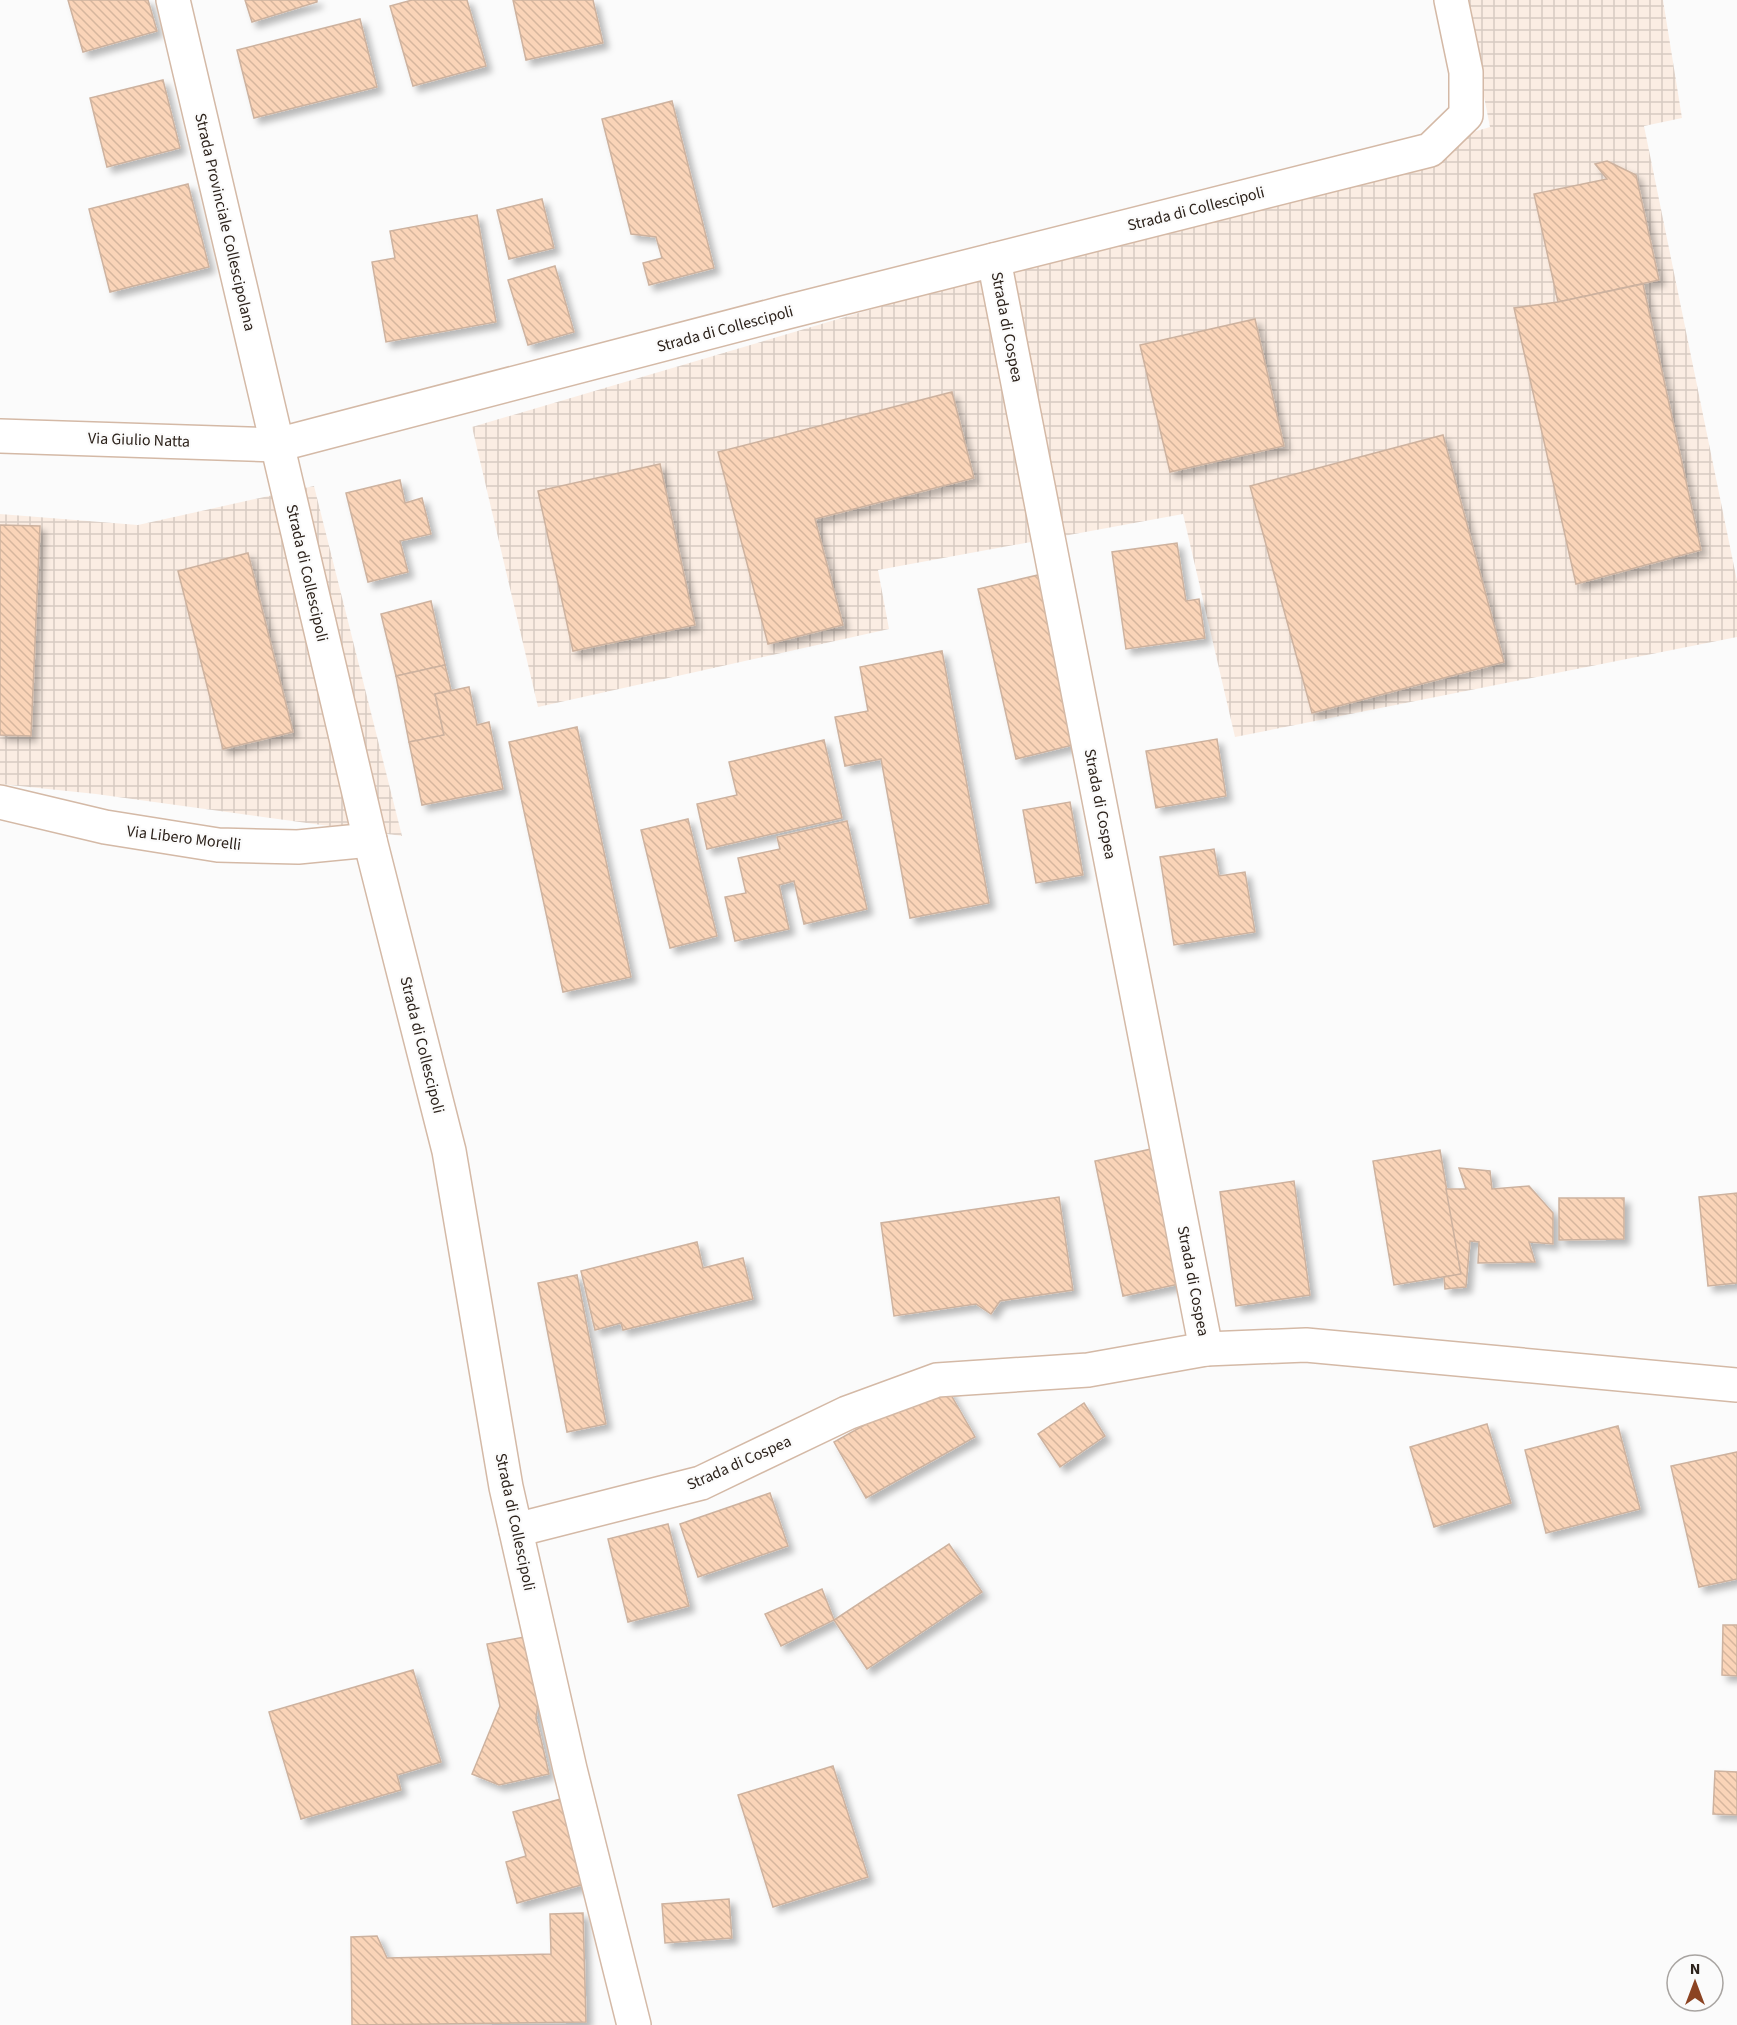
<svg xmlns="http://www.w3.org/2000/svg" width="1737" height="2025" font-family="'Source Sans 3',sans-serif">
<style>
.industrial{fill:url(#industrial-grid)}
.building{fill:url(#building-back-hatch);stroke:#cdb29f;stroke-width:1.5;filter:url(#shadow)}
.lines{fill:none;stroke-linecap:round;stroke-linejoin:round}
.minor-casing{stroke:#d4b9a6;stroke-width:36}
.tertiary-casing{stroke:#d4b9a6;stroke-width:36}
.minor{stroke:#fff;stroke-width:33}
.tertiary{stroke:#fff;stroke-width:33}
.labels{text-anchor:middle;dominant-baseline:central;stroke-width:4.5;stroke-linejoin:round;paint-order:stroke}
.street-label{font-size:16px;fill:#2c221b;stroke:#fbfbfb}
</style>
<defs>
<pattern id="industrial-grid" width="8" height="8" patternUnits="userSpaceOnUse" patternTransform="scale(1.5)"><rect width="8" height="8" fill="#fbede3"/><path d="M0 4h8M4 0v8" fill="none" stroke="#d7cbc2"/></pattern>
<pattern id="building-back-hatch" width="6" height="6" patternUnits="userSpaceOnUse" patternTransform="scale(1.5)"><rect width="6" height="6" fill="#fad4b8"/><path d="M-1 5l2 2M0 0l6 6M5-1l2 2" fill="none" stroke="#d6b69e"/></pattern>
<filter id="shadow"><feDropShadow dx="5.5" dy="5.5" stdDeviation="3" flood-color="#0004"/></filter>
</defs>
<rect width="100%" height="100%" fill="#fbfbfb"/>
<g class="industrial">
<polygon points="1465,0 1663,0 1682,118 1644,126 1737,581 1737,637 1235,737 1183,514 878,570 889,629 538,707 472,427 1490,127"/>
<polygon points="314,486 402,836 96,794 0,784 0,514 138,525"/>
</g>
<g class="building">
<polygon points="68,0 148,0 157,31 83,52"/>
<polygon points="245,0 317,0 317,2 252,22"/>
<polygon points="412,0 467,0 486,66 413,86 390,6"/>
<polygon points="513,0 593,0 603,43 526,60"/>
<polygon points="360,19 377,87 254,118 237,50"/>
<polygon points="163,80 180,148 107,167 90,98"/>
<polygon points="672,101 714,268 649,285 643,263 662,258 656,237 631,234 602,119"/>
<polygon points="1607,161 1636,175 1659,280 1558,302 1534,194 1607,179 1595,164"/>
<polygon points="188,184 209,267 110,292 89,209"/>
<polygon points="542,199 554,248 509,259 497,210"/>
<polygon points="477,215 496,322 386,342 372,262 395,258 390,231"/>
<polygon points="555,266 574,332 528,345 508,280"/>
<polygon points="1643,284 1701,550 1576,584 1514,308 1558,302"/>
<polygon points="1255,319 1284,446 1170,472 1140,345"/>
<polygon points="952,392 974,478 815,519 843,625 768,644 718,452"/>
<polygon points="1443,435 1504,662 1312,713 1250,486"/>
<polygon points="660,464 695,625 573,651 538,491"/>
<polygon points="400,480 405,503 422,498 431,534 400,541 408,572 368,582 346,493"/>
<polygon points="0,525 40,526 31,736 0,735"/>
<polygon points="1177,543 1186,601 1199,599 1205,638 1126,649 1112,552"/>
<polygon points="248,553 293,732 223,749 178,571"/>
<polygon points="1038,575 1077,744 1016,759 978,589"/>
<polygon points="431,601 445,665 396,676 381,614"/>
<polygon points="942,651 989,903 910,918 881,759 845,766 835,717 868,711 860,667"/>
<polygon points="445,665 451,690 435,694 444,735 409,742 396,676"/>
<polygon points="469,687 477,725 489,722 503,789 422,805 409,742 444,735 435,694"/>
<polygon points="577,727 631,977 563,992 509,742"/>
<polygon points="1217,739 1226,796 1156,808 1146,751"/>
<polygon points="824,740 842,818 707,849 697,804 737,795 729,762"/>
<polygon points="1070,802 1083,875 1036,883 1023,810"/>
<polygon points="688,819 717,936 670,948 641,830"/>
<polygon points="847,821 867,909 804,924 794,881 779,885 789,929 735,941 725,897 746,893 738,858 780,849 777,837"/>
<polygon points="1214,849 1219,876 1245,872 1255,932 1174,945 1160,857"/>
<polygon points="1156,1148 1184,1283 1123,1296 1095,1161"/>
<polygon points="1440,1150 1461,1274 1394,1285 1373,1161"/>
<polygon points="1459,1168 1490,1171 1492,1189 1529,1186 1553,1213 1553,1244 1529,1242 1535,1262 1478,1263 1479,1242 1470,1241 1466,1287 1445,1289 1444,1277 1461,1274 1446,1189 1466,1189"/>
<polygon points="1294,1181 1310,1295 1236,1306 1220,1192"/>
<polygon points="1737,1193 1737,1283 1708,1286 1699,1197"/>
<polygon points="1059,1197 1073,1290 1000,1301 991,1314 976,1304 894,1316 881,1223"/>
<polygon points="1559,1198 1624,1198 1624,1239 1559,1240"/>
<polygon points="697,1242 703,1268 743,1258 753,1299 623,1330 621,1323 595,1330 581,1271"/>
<polygon points="577,1275 606,1424 567,1432 538,1283"/>
<polygon points="943,1381 975,1437 866,1498 834,1442"/>
<polygon points="1084,1403 1105,1436 1060,1467 1038,1434"/>
<polygon points="1487,1424 1511,1503 1434,1527 1410,1447"/>
<polygon points="1618,1426 1640,1509 1546,1533 1525,1450"/>
<polygon points="1737,1452 1737,1579 1699,1587 1671,1466"/>
<polygon points="770,1493 788,1546 698,1577 680,1524"/>
<polygon points="668,1524 689,1606 628,1622 608,1539"/>
<polygon points="949,1544 982,1592 867,1669 834,1620"/>
<polygon points="822,1589 834,1620 781,1646 765,1614"/>
<polygon points="1723,1625 1737,1625 1737,1676 1722,1675"/>
<polygon points="524,1637 538,1703 536,1718 549,1774 499,1785 472,1774 500,1706 487,1644"/>
<polygon points="413,1670 441,1762 397,1775 401,1790 301,1819 269,1712"/>
<polygon points="833,1766 868,1877 773,1907 738,1795"/>
<polygon points="1715,1771 1737,1772 1737,1815 1713,1814"/>
<polygon points="568,1797 592,1882 517,1903 506,1862 526,1856 513,1812"/>
<polygon points="729,1899 732,1938 665,1943 662,1904"/>
<polygon points="583,1913 586,2022 352,2025 351,1937 377,1936 387,1958 551,1954 550,1914"/>
</g>
<g class="lines">
<g class="minor-casing">
<g id="minor">
<polyline points="994,260 1206,1349"/>
<polyline points="277,445 783,313 1430,150 1466,115 1466,72 1451,0"/>
<polyline points="0,802 105,827 218,845 298,847 370,840"/>
<polyline points="516,1530 701,1483 847,1413 937,1380 1088,1370 1206,1349 1306,1345 1737,1385"/>
</g>
</g>
<g class="tertiary-casing">
<g id="tertiary">
<polyline points="173,0 370,840 449,1151 506,1487 570,1769 634,2025"/>
<polyline points="0,436 277,445"/>
</g>
</g>
<use href="#minor" class="minor"/>
<use href="#tertiary" class="tertiary"/>
</g>
<g class="labels">
<g class="street-label">
<text transform="translate(1196 209) rotate(-14)">Strada di Collescipoli</text>
<text transform="translate(225 222) rotate(77)">Strada Provinciale Collescipolana</text>
<text transform="translate(1007 327) rotate(79)">Strada di Cospea</text>
<text transform="translate(725 329) rotate(-15)">Strada di Collescipoli</text>
<text transform="translate(139 440) rotate(2)">Via Giulio Natta</text>
<text transform="translate(307 573) rotate(77)">Strada di Collescipoli</text>
<text transform="translate(1100 804) rotate(79)">Strada di Cospea</text>
<text transform="translate(184 838) rotate(7)">Via Libero Morelli</text>
<text transform="translate(422 1045) rotate(76)">Strada di Collescipoli</text>
<text transform="translate(1193 1281) rotate(79)">Strada di Cospea</text>
<text transform="translate(739 1463) rotate(-24)">Strada di Cospea</text>
<text transform="translate(515 1522) rotate(78)">Strada di Collescipoli</text>
</g>
</g>
<g transform="translate(1695 1983)"><circle r="28" fill="#fbfbfb" stroke="#a8a4a1" stroke-width="1.5"/>
<path d="M0-4.5L10 22L0 15L-10 22Z" fill="#8b4322"/>
<text y="-9" font-size="16" font-weight="bold" text-anchor="middle" fill="#2c221b">N</text>
</g>
</svg>
